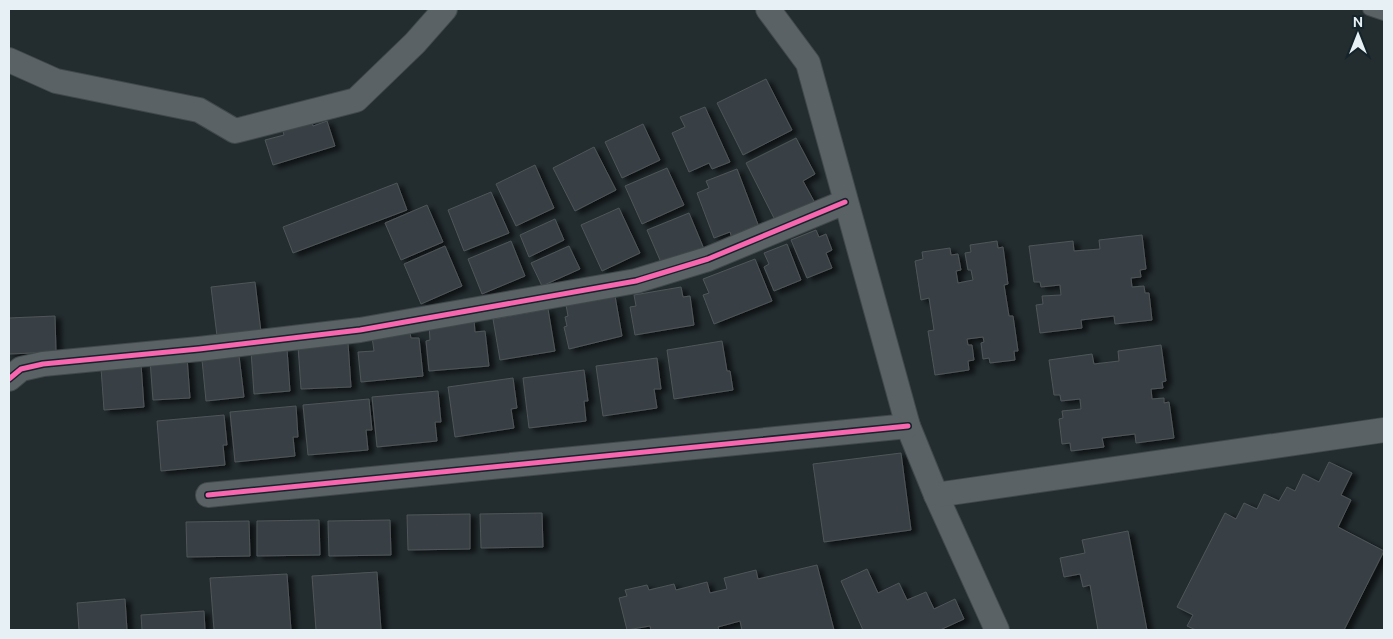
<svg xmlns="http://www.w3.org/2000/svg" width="1393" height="639" font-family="Ubuntu,sans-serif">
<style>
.building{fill:#394045;stroke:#4f5559;filter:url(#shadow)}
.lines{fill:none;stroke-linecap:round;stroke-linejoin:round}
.lane-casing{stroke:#41484b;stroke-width:14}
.street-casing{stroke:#41484b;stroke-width:26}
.lane{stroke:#5b6265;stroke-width:12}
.street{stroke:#5b6265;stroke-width:24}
.cycleway-casing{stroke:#14242a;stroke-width:8}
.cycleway{stroke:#f766af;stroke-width:5}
</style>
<defs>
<filter id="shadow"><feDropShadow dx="5.5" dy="3" stdDeviation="2.5" flood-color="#0009"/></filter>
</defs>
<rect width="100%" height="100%" fill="#232c2f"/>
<g class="building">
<polygon points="766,79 792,130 743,155 717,103"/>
<polygon points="705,107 730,162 712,169 709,163 689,172 672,133 685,127 680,117"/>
<polygon points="311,119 313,126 327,121 335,146 273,165 265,140 284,135 282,128"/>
<polygon points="643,124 660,160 622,178 605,142"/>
<polygon points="796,138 815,174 803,181 815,203 776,222 746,163"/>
<polygon points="594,147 616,190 575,211 553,168"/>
<polygon points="535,165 554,208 516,226 496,184"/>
<polygon points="667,168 684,205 642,224 625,186"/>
<polygon points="737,169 759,227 732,238 730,232 714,238 697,193 709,188 706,181"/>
<polygon points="397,183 407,210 293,253 283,227"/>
<polygon points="491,192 509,233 464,251 448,210"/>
<polygon points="427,205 443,242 401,260 385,223"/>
<polygon points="619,208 640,253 602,271 581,225"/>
<polygon points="689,213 704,249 663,267 647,230"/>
<polygon points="555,219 564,240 529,257 520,235"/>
<polygon points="816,230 819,237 826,234 832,250 826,253 832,268 807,278 791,240"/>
<polygon points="1142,235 1146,269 1140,270 1141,277 1131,278 1132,287 1144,286 1145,293 1149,293 1152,320 1115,324 1114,316 1081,320 1082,328 1040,333 1036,305 1043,304 1042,296 1061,295 1060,285 1041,287 1040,282 1034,282 1029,246 1073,241 1074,251 1100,249 1099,240"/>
<polygon points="511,241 525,276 482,294 468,259"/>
<polygon points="997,241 998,248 1003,247 1008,284 1004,285 1009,316 1013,316 1018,351 1014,351 1015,360 990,363 989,358 983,359 981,343 984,342 983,337 967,339 968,345 972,345 974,360 968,361 969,370 935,375 928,331 934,330 929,298 921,300 915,261 923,259 922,252 950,248 951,255 958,254 961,270 956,271 958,283 973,280 971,270 968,270 965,253 971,252 970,245"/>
<polygon points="787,244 801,280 774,291 764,267 769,264 764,253"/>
<polygon points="445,246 462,286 421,304 404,264"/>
<polygon points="569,246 580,269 542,286 531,263"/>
<polygon points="755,259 772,301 714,324 703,295 709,293 703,279"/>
<polygon points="255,282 261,332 217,336 211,287"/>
<polygon points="681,287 683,297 690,296 694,325 635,335 630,307 636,306 634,295"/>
<polygon points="615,296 622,336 569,349 564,327 567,326 565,317 568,316 566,305"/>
<polygon points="548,309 555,351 500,360 493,319"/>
<polygon points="55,316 56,352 9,354 9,318"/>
<polygon points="474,320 475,332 485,331 489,366 429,371 426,341 430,340 429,324"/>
<polygon points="410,333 411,338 419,338 423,376 361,382 358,352 374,351 372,337"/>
<polygon points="722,341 727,371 730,371 733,390 674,399 667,350"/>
<polygon points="348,343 351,387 301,389 298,346"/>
<polygon points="1161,345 1166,381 1162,382 1163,388 1151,389 1152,399 1164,398 1164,403 1169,402 1174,438 1136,443 1135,434 1102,438 1104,447 1071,451 1070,443 1062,444 1059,419 1063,418 1062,411 1081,409 1080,399 1061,401 1060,395 1054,395 1049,360 1092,354 1094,364 1119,361 1118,351"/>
<polygon points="287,349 290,391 254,394 251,351"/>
<polygon points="239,356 244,397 206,401 202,360"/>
<polygon points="187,357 190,398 153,400 150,360"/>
<polygon points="657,358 661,389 654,389 657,408 603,416 596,366"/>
<polygon points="141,364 144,407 104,410 101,368"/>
<polygon points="584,370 588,401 584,401 586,421 529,428 523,378"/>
<polygon points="513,378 517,408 511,409 514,428 455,437 448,387"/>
<polygon points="438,391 441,422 435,422 437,441 377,447 372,397"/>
<polygon points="369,399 372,430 366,430 368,450 308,455 303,405"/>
<polygon points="296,406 298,437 293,437 295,456 235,462 230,412"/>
<polygon points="224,415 227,445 223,445 225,465 161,471 157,421"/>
<polygon points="901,453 911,530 824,542 813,464"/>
<polygon points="1329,462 1352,473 1341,495 1351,500 1338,527 1384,551 1344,630 1196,630 1187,626 1193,615 1177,607 1225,513 1236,519 1244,503 1257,509 1264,494 1279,501 1287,487 1295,491 1303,474 1319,482"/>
<polygon points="542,513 543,547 481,548 480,514"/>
<polygon points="470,514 470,549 408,550 407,515"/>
<polygon points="319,520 320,555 257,556 257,521"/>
<polygon points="390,520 391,555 329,556 328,521"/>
<polygon points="249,521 250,556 187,557 186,522"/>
<polygon points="1128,531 1147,630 1098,630 1090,585 1083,587 1080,574 1064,577 1060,558 1085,553 1082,540"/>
<polygon points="817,565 834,630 742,630 740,621 718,627 719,630 651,630 650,626 627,630 619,598 627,596 625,590 647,585 649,590 674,584 676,590 707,582 710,593 727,589 724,578 756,570 758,579"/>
<polygon points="867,569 878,593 899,583 907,600 926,592 934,609 955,599 964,619 940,630 863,630 841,581"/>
<polygon points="377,572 381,630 316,630 312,576"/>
<polygon points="287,574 291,630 214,630 210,578"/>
<polygon points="125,599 127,630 79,630 77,603"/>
<polygon points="204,611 205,630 142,630 141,615"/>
</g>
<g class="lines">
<g class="lane-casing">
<polyline id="lane" points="1369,9 1384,14"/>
</g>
<g class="street-casing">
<g id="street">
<polyline points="768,9 808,63 908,426 936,495 997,630"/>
<polyline points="9,60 56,81 199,110 235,131 356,100 415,43 445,9"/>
<polyline points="9,379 21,369 43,364 199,349 360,330 636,281 708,259 845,202"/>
<polyline points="208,495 908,426"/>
<polyline points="936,495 1384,430"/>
</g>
</g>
<use href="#lane" class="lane"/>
<use href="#street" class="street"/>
<g class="cycleway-casing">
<g id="cycleway">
<polyline points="9,379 21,369 43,364 199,349 360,330 636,281 708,259 845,202"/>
<polyline points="208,495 908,426"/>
</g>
</g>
<use href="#cycleway" class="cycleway"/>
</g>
<rect width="1393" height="639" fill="none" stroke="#e7f1f5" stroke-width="20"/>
<g transform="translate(1358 35)" stroke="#14242a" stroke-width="4" paint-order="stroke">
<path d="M0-4L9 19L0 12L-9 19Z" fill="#e7f1f5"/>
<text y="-8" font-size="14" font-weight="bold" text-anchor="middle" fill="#e7f1f5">N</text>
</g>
</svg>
